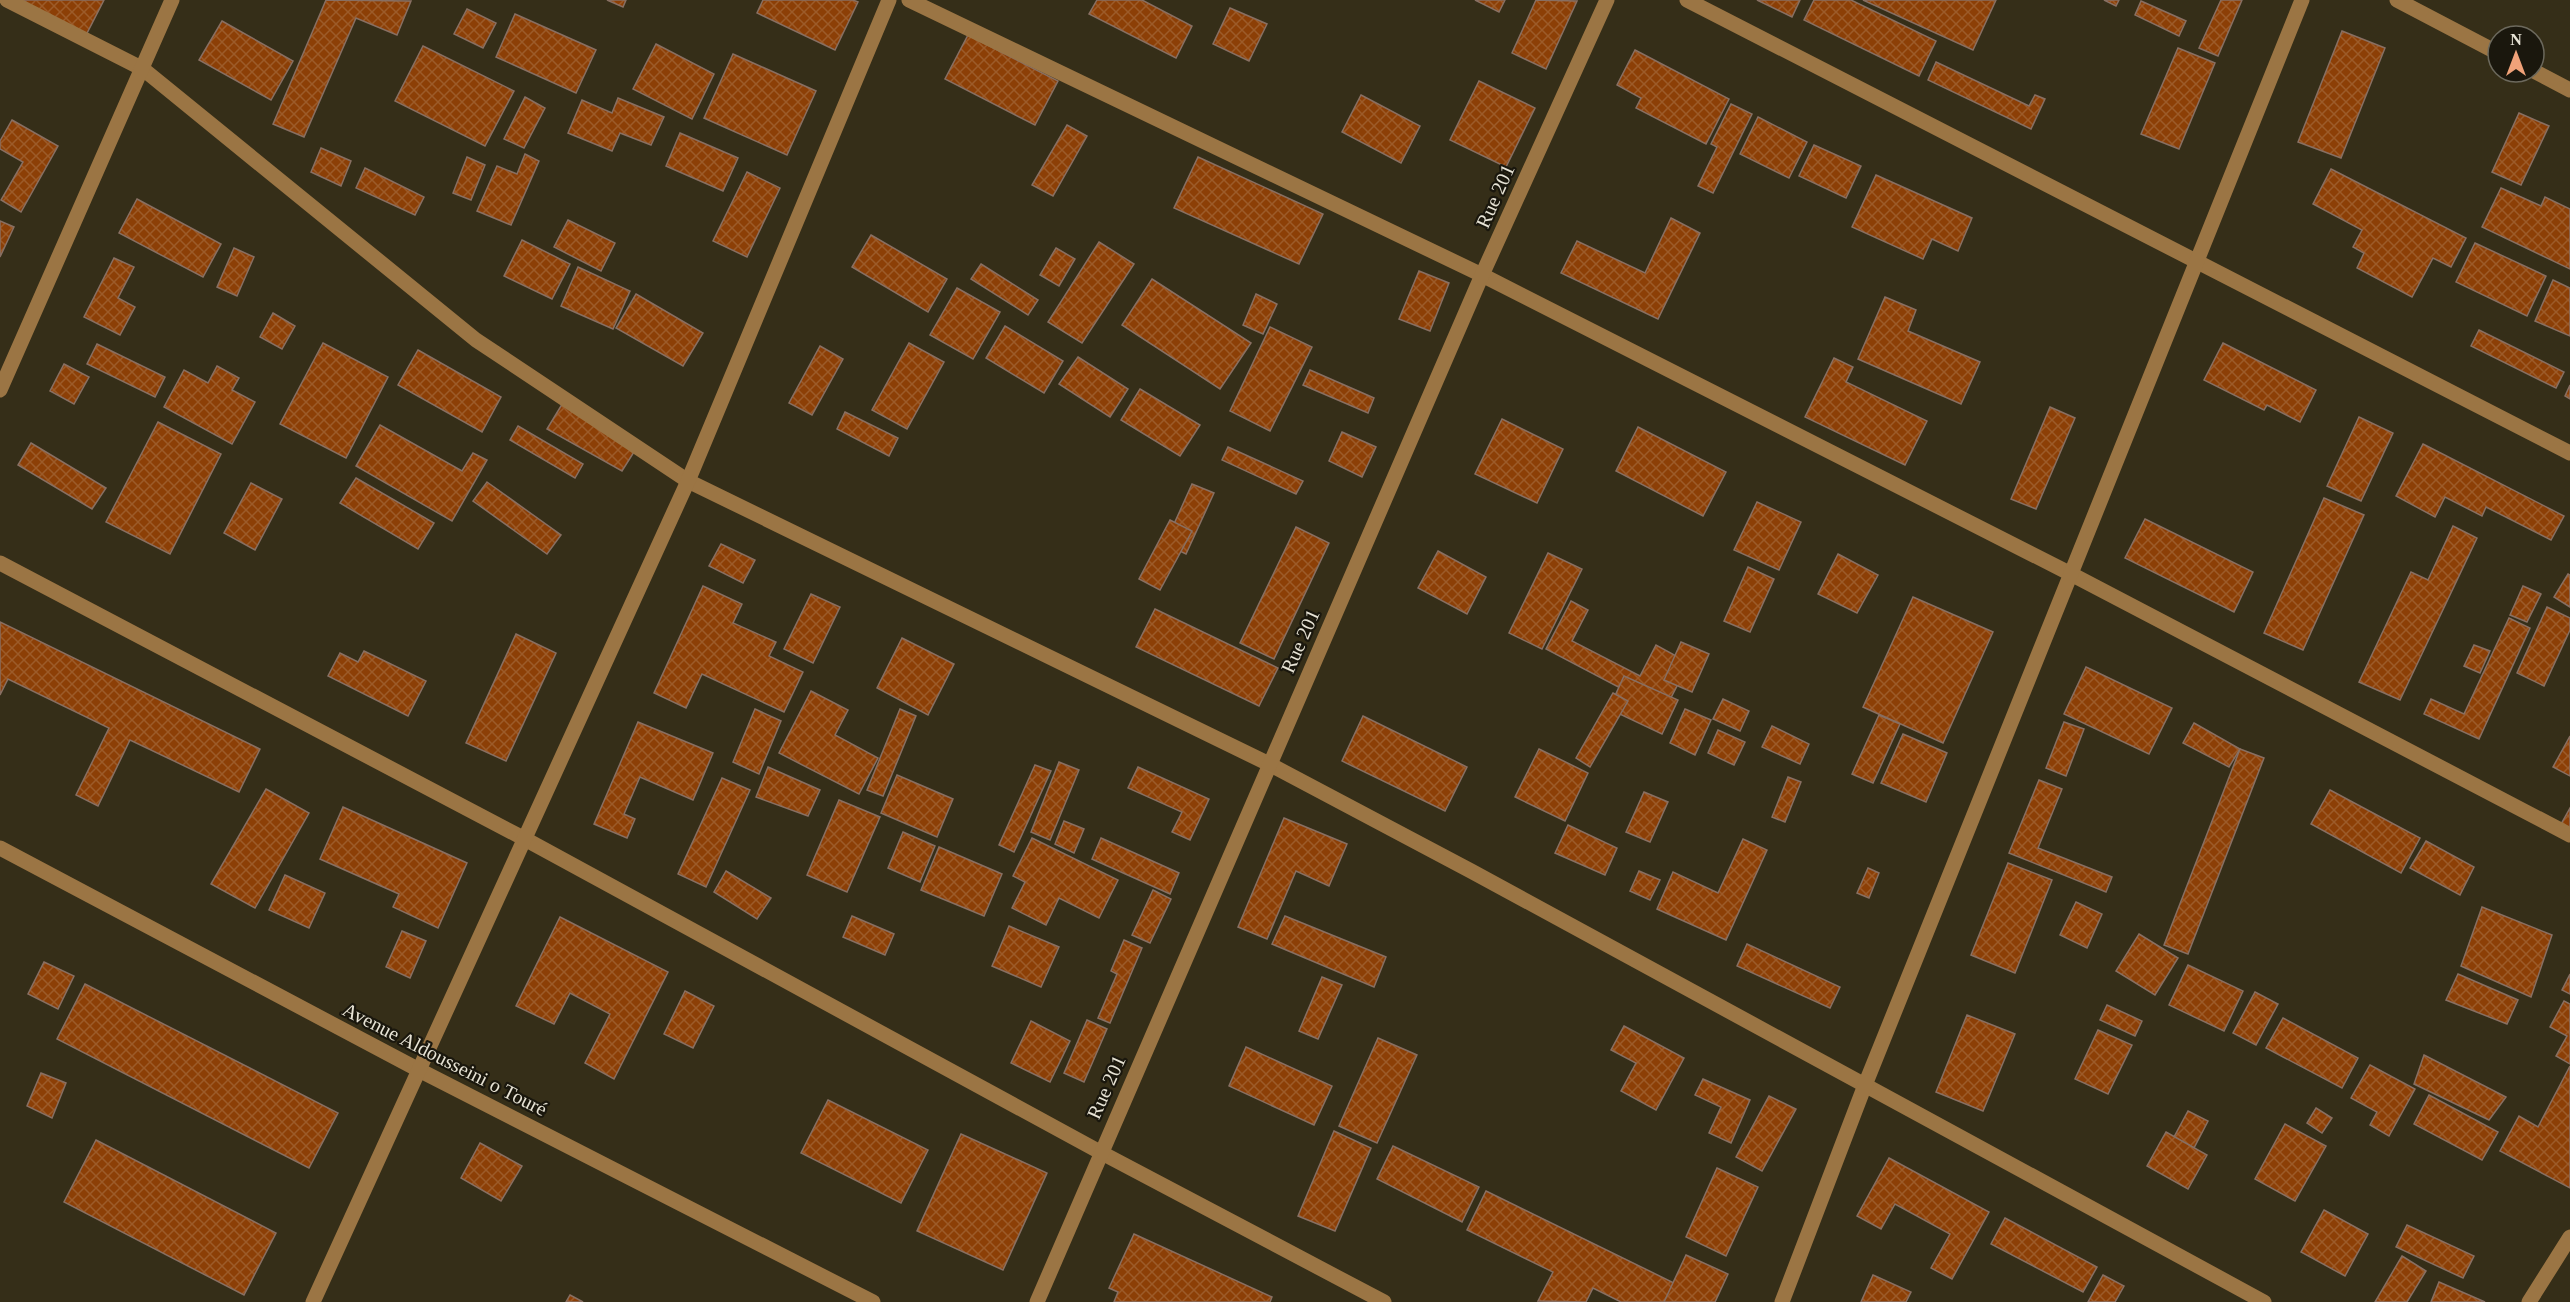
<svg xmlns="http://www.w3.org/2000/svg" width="2570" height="1302" font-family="Georgia,serif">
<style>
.building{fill:url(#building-cross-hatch);stroke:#886f62;stroke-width:1.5}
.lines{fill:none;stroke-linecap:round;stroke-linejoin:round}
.minor{stroke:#9b7544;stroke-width:15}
.labels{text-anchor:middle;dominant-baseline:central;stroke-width:4.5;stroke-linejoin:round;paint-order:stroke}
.street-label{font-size:20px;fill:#e7e3d5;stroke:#1a170d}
</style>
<defs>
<pattern id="building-cross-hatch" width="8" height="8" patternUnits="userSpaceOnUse" patternTransform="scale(1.5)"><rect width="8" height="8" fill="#8c3f06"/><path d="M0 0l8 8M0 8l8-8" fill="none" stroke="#9c5b29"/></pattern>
</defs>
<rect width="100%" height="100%" fill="#352e18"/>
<g class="building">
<polygon points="7,0 104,0 83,41"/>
<polygon points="326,0 411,1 397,35 356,18 304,137 273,124"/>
<polygon points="607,0 626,0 623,7"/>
<polygon points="763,0 853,0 858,2 835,50 757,13"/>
<polygon points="1097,0 1142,0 1192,26 1176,58 1089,14"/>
<polygon points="1475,0 1505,0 1499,12"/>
<polygon points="1536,0 1577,1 1546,69 1512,53"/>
<polygon points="1757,0 1800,0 1792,17"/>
<polygon points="1814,0 1851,0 1936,41 1919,76 1804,20"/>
<polygon points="1863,0 1996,0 1973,50"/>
<polygon points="2104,0 2119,0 2116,6"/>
<polygon points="2221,0 2242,0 2218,56 2199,48"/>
<polygon points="2141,1 2186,21 2179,36 2135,15"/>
<polygon points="1230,8 1267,24 1249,61 1213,44"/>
<polygon points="467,9 496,23 483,48 454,34"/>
<polygon points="515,14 596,50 576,93 496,57"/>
<polygon points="222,21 293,61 271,100 199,60"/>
<polygon points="2342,31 2385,48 2341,158 2298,142"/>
<polygon points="968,35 1058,81 1035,125 945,79"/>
<polygon points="656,44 714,74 692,119 633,89"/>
<polygon points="423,46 514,91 485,146 395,101"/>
<polygon points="2178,48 2215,63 2179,149 2141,134"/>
<polygon points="1635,50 1729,99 1706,144 1636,108 1641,98 1617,85"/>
<polygon points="733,54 816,91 787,155 704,118"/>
<polygon points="1936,62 2029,106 2035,95 2045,99 2031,129 1928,80"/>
<polygon points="1479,81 1535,108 1506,167 1450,140"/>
<polygon points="1361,95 1420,126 1401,163 1342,132"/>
<polygon points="525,97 545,108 524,148 504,139"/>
<polygon points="618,98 664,117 651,145 620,133 612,151 568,133 582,100 612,113"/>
<polygon points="1731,104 1752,114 1713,193 1698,186 1717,147 1711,144"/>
<polygon points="2519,113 2549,126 2521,185 2492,172"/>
<polygon points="1758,117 1807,142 1789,178 1740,154"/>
<polygon points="12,120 58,146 21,212 1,200 23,162 0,149 0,141"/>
<polygon points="1067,125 1087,136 1053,196 1032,185"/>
<polygon points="680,133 738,158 723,191 666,166"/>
<polygon points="1814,145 1861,166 1846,198 1799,176"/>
<polygon points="321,148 351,161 341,186 311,172"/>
<polygon points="525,154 539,161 511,225 477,211 497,166 517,174"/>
<polygon points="467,157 485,165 471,200 453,193"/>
<polygon points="1198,157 1323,214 1299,264 1174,208"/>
<polygon points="365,168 424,197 415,215 356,188"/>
<polygon points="2331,169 2466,238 2451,267 2433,258 2412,297 2357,268 2364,253 2353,247 2362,230 2313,204"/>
<polygon points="747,172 780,188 747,257 713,241"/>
<polygon points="1876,175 1972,218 1958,251 1932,239 1923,259 1852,227"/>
<polygon points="2501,188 2541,206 2545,197 2570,209 2570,269 2482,227"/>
<polygon points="137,199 221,244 203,277 119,233"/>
<polygon points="1671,218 1700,233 1658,319 1561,273 1577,241 1645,273"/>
<polygon points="568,220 615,243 601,271 554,247"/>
<polygon points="0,221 14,227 0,257"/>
<polygon points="871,235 947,279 928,312 852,267"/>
<polygon points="522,240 570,264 552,299 504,276"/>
<polygon points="1099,242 1134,264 1082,343 1048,322"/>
<polygon points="2475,243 2546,276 2527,316 2456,282"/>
<polygon points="234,248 254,257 237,296 217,287"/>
<polygon points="1056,248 1075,259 1059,286 1040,275"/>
<polygon points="114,258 134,267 118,298 135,307 120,335 84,317"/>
<polygon points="981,264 1038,300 1028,315 971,279"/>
<polygon points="578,267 630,291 613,329 561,306"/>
<polygon points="1419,271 1449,283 1430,331 1399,319"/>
<polygon points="1152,279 1251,343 1220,389 1122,325"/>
<polygon points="2553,280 2570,288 2570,336 2535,321"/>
<polygon points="957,288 1000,312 973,359 930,335"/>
<polygon points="636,294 703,333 683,366 616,328"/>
<polygon points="1256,294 1277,304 1263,334 1243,325"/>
<polygon points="1885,297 1916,310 1908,331 1980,362 1961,404 1858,359"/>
<polygon points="273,313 295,326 282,349 260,337"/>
<polygon points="1005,326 1063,361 1044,393 986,358"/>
<polygon points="1270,327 1312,347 1270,431 1230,411"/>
<polygon points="2479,330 2564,372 2556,388 2471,346"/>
<polygon points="323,343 388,377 346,458 280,424"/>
<polygon points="909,343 944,362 907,429 872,410"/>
<polygon points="2223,343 2316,390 2300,422 2267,405 2264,410 2204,380"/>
<polygon points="97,344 165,377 155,397 87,364"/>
<polygon points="820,346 843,359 812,415 789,403"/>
<polygon points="418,350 501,397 482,432 398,385"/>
<polygon points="1078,357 1128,389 1110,417 1059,384"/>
<polygon points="1834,358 1853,367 1846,382 1927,421 1905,465 1805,417"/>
<polygon points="64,364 89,377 74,404 50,391"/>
<polygon points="217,366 239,378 232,390 255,402 232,444 164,407 184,370 208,383"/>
<polygon points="1310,370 1374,398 1368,413 1303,385"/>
<polygon points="2570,385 2570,399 2565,396"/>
<polygon points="1140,389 1200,425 1180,456 1121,420"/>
<polygon points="564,401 639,444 622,471 547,429"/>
<polygon points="2050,407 2075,418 2036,509 2011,499"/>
<polygon points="845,412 898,438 889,456 837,429"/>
<polygon points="2359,417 2393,433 2361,501 2327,486"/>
<polygon points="1502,419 1563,449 1537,503 1475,474"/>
<polygon points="158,422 221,454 170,554 106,522"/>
<polygon points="380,425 462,471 473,453 487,460 452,521 356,466"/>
<polygon points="518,426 583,464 575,478 510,440"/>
<polygon points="1638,427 1726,472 1703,516 1616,471"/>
<polygon points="1342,432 1376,447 1362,477 1329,461"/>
<polygon points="31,443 106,488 92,509 18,465"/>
<polygon points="2423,444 2564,516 2551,540 2486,507 2482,516 2445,497 2435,517 2396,496"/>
<polygon points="1228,447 1303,481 1296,494 1222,460"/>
<polygon points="356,478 434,523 418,549 340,503"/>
<polygon points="487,482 561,535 547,554 473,501"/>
<polygon points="251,483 282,499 255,550 224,533"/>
<polygon points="1192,484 1214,493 1186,554 1165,544"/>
<polygon points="2324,498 2364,515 2303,650 2264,633"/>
<polygon points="1757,502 1801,522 1779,570 1734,550"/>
<polygon points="2145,519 2253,572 2234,612 2125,558"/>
<polygon points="1170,520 1192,531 1160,590 1139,579"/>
<polygon points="2453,526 2477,538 2400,700 2359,682 2411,572 2428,580"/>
<polygon points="1296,527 1329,543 1274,659 1240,643"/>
<polygon points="721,544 755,560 743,583 709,566"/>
<polygon points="1438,551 1486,577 1467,614 1418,588"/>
<polygon points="1548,553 1582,569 1542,649 1509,633"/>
<polygon points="1838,554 1878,575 1857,613 1818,594"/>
<polygon points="1748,567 1774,579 1750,632 1724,621"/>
<polygon points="2568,574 2570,575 2570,607 2554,597"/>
<polygon points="703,586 742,604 733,623 776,642 769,656 803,672 784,712 702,674 686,708 654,693"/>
<polygon points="2523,586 2541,594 2527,622 2510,615"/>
<polygon points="811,594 840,607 813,663 784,649"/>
<polygon points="1913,597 1993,632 1943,743 1863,707"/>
<polygon points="1571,601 1588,610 1572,641 1640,676 1656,645 1689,663 1664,711 1546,649"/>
<polygon points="2547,607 2570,618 2570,630 2544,686 2517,673"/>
<polygon points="1155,609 1278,668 1259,706 1136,647"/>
<polygon points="2509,618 2530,628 2479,739 2424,714 2431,699 2464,714"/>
<polygon points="0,622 260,749 239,792 130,740 98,806 76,795 109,728 8,679 0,695"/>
<polygon points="516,634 556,653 506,761 466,743"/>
<polygon points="902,638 954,664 928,715 877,688"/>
<polygon points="1681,642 1709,654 1692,692 1664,680"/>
<polygon points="2474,645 2490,651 2480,673 2464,666"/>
<polygon points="364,651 426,681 408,716 328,676 340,653 358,662"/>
<polygon points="2086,667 2172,708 2149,754 2064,714"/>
<polygon points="1624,676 1678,700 1662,734 1609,709"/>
<polygon points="811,691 848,710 835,735 878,758 859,794 779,753"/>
<polygon points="1613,693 1628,701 1590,767 1576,758"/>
<polygon points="1723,699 1749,711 1740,731 1713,719"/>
<polygon points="755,709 781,721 759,774 733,762"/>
<polygon points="900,709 916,716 883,796 867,790"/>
<polygon points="1685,709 1711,720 1695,755 1670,743"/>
<polygon points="1879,715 1900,724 1873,783 1852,774"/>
<polygon points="1363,716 1467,767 1445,811 1342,761"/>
<polygon points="638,722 713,753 693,800 640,777 624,814 635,819 627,838 594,824"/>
<polygon points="2064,722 2084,729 2066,776 2046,768"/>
<polygon points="2194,723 2240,749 2229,767 2183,743"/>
<polygon points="1772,726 1809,744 1800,764 1762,747"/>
<polygon points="1718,730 1745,742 1734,765 1708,753"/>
<polygon points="1903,734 1947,753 1926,802 1881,783"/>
<polygon points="2570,736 2570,776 2553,767"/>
<polygon points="1539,749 1588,773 1565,821 1515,797"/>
<polygon points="2240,749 2264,758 2188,954 2164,945"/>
<polygon points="1059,762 1079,770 1050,840 1031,832"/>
<polygon points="1035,765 1051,771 1014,852 999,845"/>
<polygon points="768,767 820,790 808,816 756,797"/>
<polygon points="1138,767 1209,799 1190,840 1172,832 1182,812 1128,788"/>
<polygon points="897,775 953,799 937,837 881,813"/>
<polygon points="1788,777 1801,782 1785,822 1772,817"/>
<polygon points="722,778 750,790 706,887 678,874"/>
<polygon points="2039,780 2062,789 2038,848 2112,877 2106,892 2009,853"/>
<polygon points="266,789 309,813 255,908 211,884"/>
<polygon points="2330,790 2420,838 2401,873 2311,824"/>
<polygon points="1644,792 1668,802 1650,842 1626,832"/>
<polygon points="839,800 880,817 847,892 807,875"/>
<polygon points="343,807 467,863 438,928 393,907 399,894 320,859"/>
<polygon points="2570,808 2570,831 2560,826"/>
<polygon points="1284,818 1347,844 1329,886 1296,871 1267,939 1238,927"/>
<polygon points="1064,821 1084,829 1074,853 1055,844"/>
<polygon points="1568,825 1617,848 1605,875 1555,853"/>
<polygon points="903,832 935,846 920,882 888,868"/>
<polygon points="1032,838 1118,880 1099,918 1059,898 1046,925 1012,908 1025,882 1013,876"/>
<polygon points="1101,838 1179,873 1170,894 1092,859"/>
<polygon points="1743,839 1767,850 1726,940 1657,909 1673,872 1718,893"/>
<polygon points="2426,841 2474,867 2460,895 2410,868"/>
<polygon points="939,847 1002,874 984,916 921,890"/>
<polygon points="2008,863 2052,880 2015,973 1971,955"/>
<polygon points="1868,868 1879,873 1869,898 1857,893"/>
<polygon points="726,871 771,898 757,919 714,892"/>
<polygon points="1639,871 1660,880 1650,900 1630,891"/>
<polygon points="285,875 325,893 309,928 269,910"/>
<polygon points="1153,890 1171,899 1150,943 1132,935"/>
<polygon points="2076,902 2102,914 2087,948 2060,935"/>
<polygon points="2482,907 2552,935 2531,997 2461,966"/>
<polygon points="852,916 894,934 885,955 843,937"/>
<polygon points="1285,916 1386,957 1374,987 1272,944"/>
<polygon points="560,917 668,972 614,1079 585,1063 610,1014 570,993 554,1024 516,1006"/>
<polygon points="1009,926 1059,947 1041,987 992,966"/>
<polygon points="402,931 426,941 410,978 386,967"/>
<polygon points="2139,934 2178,958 2155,995 2116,971"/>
<polygon points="1124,940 1142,948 1110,1023 1098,1018 1117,974 1111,971"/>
<polygon points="1747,944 1840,987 1830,1008 1737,966"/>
<polygon points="44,962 74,976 58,1009 28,994"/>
<polygon points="2188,965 2243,991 2224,1031 2169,1005"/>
<polygon points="2458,974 2518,1000 2507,1024 2446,1000"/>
<polygon points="2570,974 2570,994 2562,990"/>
<polygon points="1322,977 1342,985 1318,1039 1299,1031"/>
<polygon points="85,984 338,1113 309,1168 57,1039"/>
<polygon points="685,991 714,1006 693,1048 664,1034"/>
<polygon points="2255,992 2278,1004 2256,1045 2233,1033"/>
<polygon points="2564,1001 2570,1004 2570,1064 2556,1056 2567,1036 2550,1027"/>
<polygon points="2107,1005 2142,1021 2135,1036 2100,1020"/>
<polygon points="1967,1015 2015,1034 1983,1111 1936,1092"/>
<polygon points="2283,1018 2358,1058 2342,1088 2266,1048"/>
<polygon points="1087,1020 1107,1029 1084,1082 1064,1073"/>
<polygon points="1031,1021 1070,1041 1050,1082 1011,1063"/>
<polygon points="1624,1026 1684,1058 1656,1110 1621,1091 1636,1063 1611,1050"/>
<polygon points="2098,1030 2132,1045 2108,1094 2075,1079"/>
<polygon points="1378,1038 1417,1055 1377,1143 1339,1126"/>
<polygon points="1246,1047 1332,1086 1314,1125 1229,1086"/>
<polygon points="2424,1055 2506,1097 2489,1120 2414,1084"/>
<polygon points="2370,1065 2415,1089 2389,1136 2370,1125 2377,1112 2351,1098"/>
<polygon points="2570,1066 2570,1188 2500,1151 2519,1116 2538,1127"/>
<polygon points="41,1073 66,1083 52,1118 27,1106"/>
<polygon points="1703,1079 1750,1100 1731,1143 1709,1133 1721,1107 1695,1095"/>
<polygon points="2429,1095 2498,1132 2482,1160 2414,1124"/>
<polygon points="1769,1096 1796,1109 1762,1171 1736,1157"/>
<polygon points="828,1100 928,1150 901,1203 801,1153"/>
<polygon points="2316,1108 2332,1118 2322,1133 2307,1123"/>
<polygon points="2188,1111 2208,1121 2194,1148 2174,1137"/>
<polygon points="2285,1124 2326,1146 2295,1201 2255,1179"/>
<polygon points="1334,1131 1371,1148 1335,1231 1298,1216"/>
<polygon points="2166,1132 2207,1155 2188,1189 2147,1166"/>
<polygon points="961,1134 1047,1173 1003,1270 917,1231"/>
<polygon points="96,1140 276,1233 244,1295 64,1202"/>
<polygon points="480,1143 522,1166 501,1201 461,1178"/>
<polygon points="1393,1146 1479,1187 1462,1222 1377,1179"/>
<polygon points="1889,1158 1989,1212 1952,1279 1931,1268 1950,1234 1895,1204 1881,1229 1857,1216"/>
<polygon points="1717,1168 1758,1187 1726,1256 1686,1237"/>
<polygon points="1486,1191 1676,1284 1667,1302 1621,1302 1593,1288 1586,1302 1538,1301 1553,1272 1467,1230"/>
<polygon points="2324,1210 2368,1234 2345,1276 2301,1252"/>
<polygon points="2005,1218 2097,1267 2083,1292 1991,1244"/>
<polygon points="2407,1225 2474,1256 2463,1278 2396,1247"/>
<polygon points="1134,1234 1272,1297 1270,1302 1114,1302 1118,1292 1109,1288"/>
<polygon points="1686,1255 1728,1274 1715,1302 1664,1302"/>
<polygon points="2402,1256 2426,1271 2407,1302 2375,1302"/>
<polygon points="1873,1275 1911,1292 1906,1302 1861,1302"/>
<polygon points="2103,1275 2124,1286 2115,1302 2088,1302"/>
<polygon points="2439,1282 2485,1302 2431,1302"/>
<polygon points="570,1295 583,1302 566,1302"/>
</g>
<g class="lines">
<g class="minor">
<polyline points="7,0 143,69 476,340 688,481 1269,764 1471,871 2264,1302"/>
<polyline points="909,0 1482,275 2071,574 2570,835"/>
<polyline points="1687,0 2570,453"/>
<polyline points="2397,0 2498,53"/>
<polyline points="2534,71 2570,90"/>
<polyline points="0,390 172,0"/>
<polyline points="0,563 523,838 1100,1152 1384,1302"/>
<polyline points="0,848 419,1070 873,1302"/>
<polyline points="313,1302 688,481 889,0"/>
<polyline points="1037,1302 1482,275 1607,0"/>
<polyline points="1782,1302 1865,1085 2302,0"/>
<polyline points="2529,1302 2570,1237"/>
</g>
</g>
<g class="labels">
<g class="street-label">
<text transform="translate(1495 196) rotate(-66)">Rue 201</text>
<text transform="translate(1300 641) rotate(-66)">Rue 201</text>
<text transform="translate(445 1059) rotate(27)">Avenue Aldousseini o Touré</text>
<text transform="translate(1106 1087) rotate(-66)">Rue 201</text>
</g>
</g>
<g transform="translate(2516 54)"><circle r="28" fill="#1a170d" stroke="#6c695d" stroke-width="1.5"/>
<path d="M0-4.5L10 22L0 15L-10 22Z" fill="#f0a279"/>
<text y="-9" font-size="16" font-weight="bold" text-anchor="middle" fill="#e7e3d5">N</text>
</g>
</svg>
